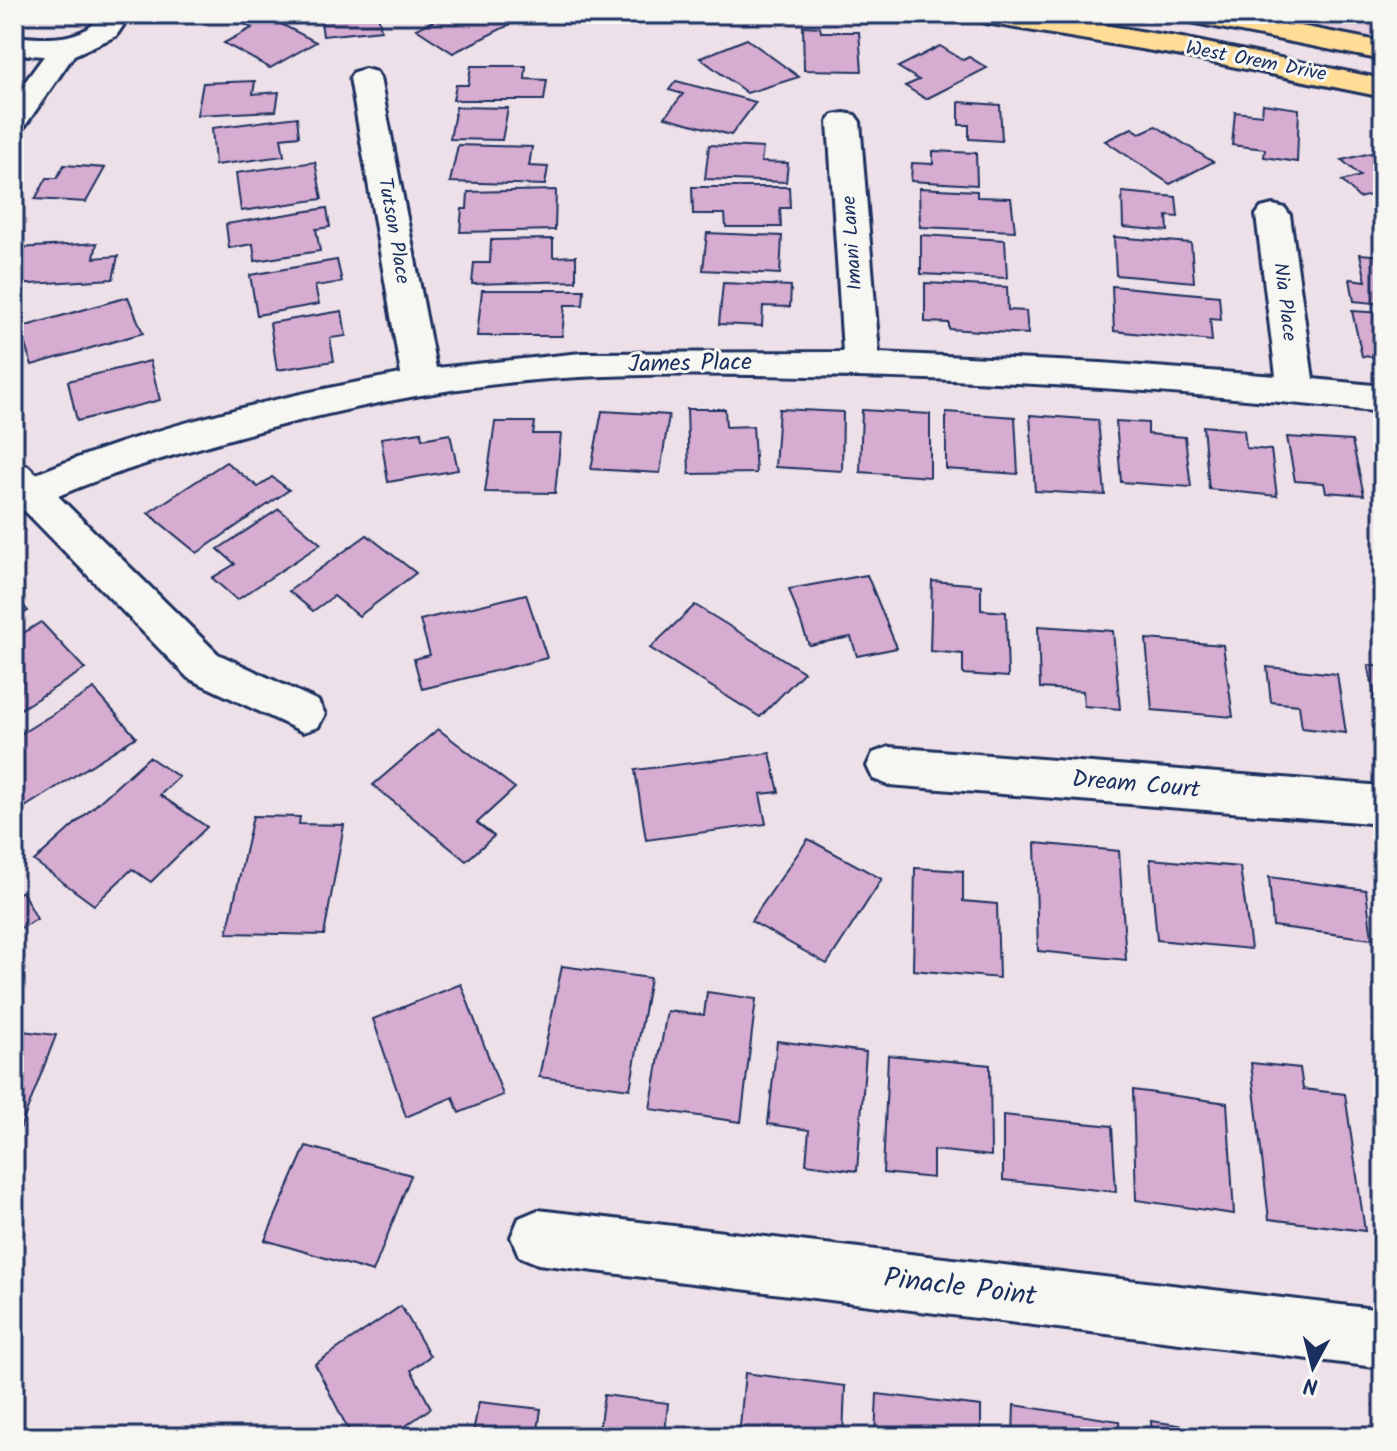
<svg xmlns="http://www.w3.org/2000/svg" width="1397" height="1451" font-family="Kalam,sans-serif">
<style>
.built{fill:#e6d0e1}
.building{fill:#d7acd1;stroke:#1b2f5e;stroke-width:2}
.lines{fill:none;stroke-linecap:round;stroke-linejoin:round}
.minor-casing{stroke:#1b2f5e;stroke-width:6}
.major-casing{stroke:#1b2f5e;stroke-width:6}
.minor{fill:#f6f6f2;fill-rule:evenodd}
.major{fill:#ffdd96;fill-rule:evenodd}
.labels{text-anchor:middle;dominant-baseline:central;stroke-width:6;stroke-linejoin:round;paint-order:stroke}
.far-street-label{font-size:20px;fill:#1b2f5e;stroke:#f6f6f2}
.street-label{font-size:24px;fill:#1b2f5e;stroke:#f6f6f2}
.near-street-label{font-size:28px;fill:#1b2f5e;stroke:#f6f6f2}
</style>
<rect width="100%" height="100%" fill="#ede0e8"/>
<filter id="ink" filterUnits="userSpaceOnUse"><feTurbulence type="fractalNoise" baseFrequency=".0125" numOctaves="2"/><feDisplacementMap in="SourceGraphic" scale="16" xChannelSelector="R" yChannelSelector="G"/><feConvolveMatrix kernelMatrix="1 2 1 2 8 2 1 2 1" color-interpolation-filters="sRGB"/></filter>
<g filter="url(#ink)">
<polygon class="built" points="1242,14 1383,14 1383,40"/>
<g class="building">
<polygon points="257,14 262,14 316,42 270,68 224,43 252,28 241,22"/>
<polygon points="320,14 378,14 381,30 323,36"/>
<polygon points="448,14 502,14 515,22 453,53 416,29"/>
<polygon points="803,26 820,27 821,32 859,32 862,71 804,70"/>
<polygon points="747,39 799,77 747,93 700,58"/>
<polygon points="940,46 963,60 969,57 987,68 926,99 905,86 919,80 898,67"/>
<polygon points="471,66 526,66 525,79 547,80 544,100 453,100 456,85 468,85"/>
<polygon points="255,81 253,94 279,92 276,111 197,115 203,83"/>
<polygon points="676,81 756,102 731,135 665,117 683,94 669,90"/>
<polygon points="959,102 1000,105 1002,141 969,139 969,125 959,125"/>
<polygon points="1263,104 1299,109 1297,162 1264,157 1265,149 1232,145 1235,112 1262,115"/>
<polygon points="456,107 508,108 502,140 450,139"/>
<polygon points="297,117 299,136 281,138 284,156 215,165 212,128"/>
<polygon points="1156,126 1213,162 1170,184 1105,141 1132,128 1140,133"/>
<polygon points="458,145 532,147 529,166 548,167 545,185 450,182"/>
<polygon points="709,145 763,148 761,162 788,163 786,182 705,179"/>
<polygon points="1383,150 1383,192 1359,198 1342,181 1360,176 1342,160"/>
<polygon points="933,151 976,153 977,185 911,181 912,163 933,164"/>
<polygon points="315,162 322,199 241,211 236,173"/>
<polygon points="64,165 105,168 86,202 35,199 47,178 57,178"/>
<polygon points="692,187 789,187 790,208 780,208 781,227 726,227 725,214 693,214"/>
<polygon points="919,188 977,191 977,197 1011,198 1015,231 920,227"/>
<polygon points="556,190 555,230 460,232 462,209 467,209 468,192"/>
<polygon points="1122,192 1176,197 1178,217 1167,216 1168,231 1123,227"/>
<polygon points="327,208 330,227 316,229 320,251 255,261 253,244 229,248 226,224"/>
<polygon points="707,233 782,236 780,274 703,270"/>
<polygon points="921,235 1005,240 1007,278 921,274"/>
<polygon points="1114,237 1191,243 1194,282 1116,275"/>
<polygon points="553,239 553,257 576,256 576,281 472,284 474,263 490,263 491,240"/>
<polygon points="97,243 94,258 118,256 113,279 14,285 14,267 19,248"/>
<polygon points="1360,254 1383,256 1383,304 1354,301 1350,279 1366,281"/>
<polygon points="337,260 342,282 315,286 319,304 257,315 250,275"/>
<polygon points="723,283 791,286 790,307 763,306 762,326 719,324"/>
<polygon points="925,283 1007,287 1008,310 1026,311 1028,334 949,329 949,323 925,322"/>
<polygon points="1112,286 1219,296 1221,320 1210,319 1212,341 1114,331"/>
<polygon points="482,290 584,290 583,305 565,305 562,336 477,336"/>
<polygon points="128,297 143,333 32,365 19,328"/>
<polygon points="342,311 346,336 330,338 334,361 277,370 270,323"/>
<polygon points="1352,311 1383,313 1383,358 1362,356"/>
<polygon points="150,361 160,400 77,421 68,381"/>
<polygon points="687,409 725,409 726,427 753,426 756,473 689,474"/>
<polygon points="779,409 843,412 842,471 775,467"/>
<polygon points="862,410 930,414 930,477 860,472"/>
<polygon points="602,411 669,415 660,473 591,469"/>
<polygon points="946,412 1015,417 1018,474 946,469"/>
<polygon points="1030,415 1098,420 1105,495 1035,491"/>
<polygon points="1116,421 1148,423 1148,434 1185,437 1191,487 1121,482"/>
<polygon points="495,422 535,422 533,434 561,434 555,493 485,492"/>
<polygon points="1203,426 1244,430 1246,448 1271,450 1277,496 1209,489"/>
<polygon points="421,432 422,439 450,434 458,470 388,482 381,438"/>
<polygon points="1287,437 1352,441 1364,495 1326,492 1324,483 1295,481"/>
<polygon points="226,462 258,487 272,477 289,490 197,553 148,513"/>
<polygon points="279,509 321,544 237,600 212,578 235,564 218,549"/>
<polygon points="367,535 416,573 359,616 334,596 313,611 289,591"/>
<polygon points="867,575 897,648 857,656 851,637 809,645 789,589"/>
<polygon points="932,581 981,585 981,610 1006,612 1008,677 963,674 963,654 930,651"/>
<polygon points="526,594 547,658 422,689 414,659 430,655 420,620"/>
<polygon points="14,595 28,611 14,619"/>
<polygon points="695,605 804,672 760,717 650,648"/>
<polygon points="41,622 85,669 14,713 14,639"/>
<polygon points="1038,626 1113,631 1120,709 1084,706 1083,691 1040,688"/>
<polygon points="1146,639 1223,645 1233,717 1152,710"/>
<polygon points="1368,665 1383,667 1383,736"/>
<polygon points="1267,667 1337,674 1346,733 1302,728 1299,705 1271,702"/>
<polygon points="94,689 136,737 25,807 14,792 14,738"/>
<polygon points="438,729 515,788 477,823 494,836 466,861 373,785"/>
<polygon points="770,753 779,792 760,794 766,824 646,840 635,770"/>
<polygon points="149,757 179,777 160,795 207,827 151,882 132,869 94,905 34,861"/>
<polygon points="253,816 300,817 299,824 344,825 324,935 227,933"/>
<polygon points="808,839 882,879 827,964 751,921"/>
<polygon points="1035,843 1119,851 1126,960 1038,951"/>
<polygon points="1150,859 1240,867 1251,949 1157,940"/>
<polygon points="915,868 963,871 963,901 997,904 999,978 913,970"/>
<polygon points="1269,877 1366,890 1372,939 1273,926"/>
<polygon points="22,891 37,919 14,932 14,895"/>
<polygon points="562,966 650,978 630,1089 539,1077"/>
<polygon points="461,984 503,1095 459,1113 453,1097 406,1117 373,1019"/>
<polygon points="707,992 756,999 741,1122 650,1109 667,1011 704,1015"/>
<polygon points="14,1030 56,1035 18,1134 14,1134"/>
<polygon points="777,1041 866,1052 857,1171 806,1164 809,1130 768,1124"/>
<polygon points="888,1055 990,1065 991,1156 933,1150 933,1178 883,1173"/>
<polygon points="1251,1063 1300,1068 1303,1089 1345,1094 1365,1231 1269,1219"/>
<polygon points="1133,1090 1227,1103 1234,1214 1136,1200"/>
<polygon points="1374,1107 1383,1108 1383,1172"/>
<polygon points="1003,1115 1112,1126 1116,1192 1003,1180"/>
<polygon points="306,1146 411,1175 373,1272 265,1240"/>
<polygon points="401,1306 430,1356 411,1370 431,1408 390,1437 352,1437 315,1364"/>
<polygon points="745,1373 845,1386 843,1437 739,1437"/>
<polygon points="877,1394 981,1406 981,1437 875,1437"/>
<polygon points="604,1395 668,1403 665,1434 693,1437 598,1437"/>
<polygon points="479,1402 541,1409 537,1437 472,1437"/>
<polygon points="1014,1405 1119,1421 1120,1437 1013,1437"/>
<polygon points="1151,1421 1213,1430 1213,1437 1152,1437"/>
</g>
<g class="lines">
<g class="minor-casing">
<g id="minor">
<path d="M103,14H131L116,36L74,55L25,126L14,128V97L44,56L14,54V36C45,39 82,43 103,14Z"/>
<path d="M365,69L376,72L380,78L436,368L581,353L843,352L828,122L833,115L844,113L855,115L860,122L879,353L1101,363L1276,376L1256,215L1261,208L1273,205L1285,208L1290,215L1313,379L1383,386V412C1208,394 1034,381 858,377C755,375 651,372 548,379C443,387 339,409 237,437C177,454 116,471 58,496L218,654L318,701L325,714L318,727L303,732L188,678L25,511L14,514V462L28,466L36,474C149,427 280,396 401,374L350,78L354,72Z"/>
<polygon points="889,747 1383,786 1383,824 889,785 873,779 867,766 873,753"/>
<polygon points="538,1210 1383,1310 1383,1368 538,1264 519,1256 511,1237 519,1218"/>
</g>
</g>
<g class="major-casing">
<g id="major">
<polygon points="972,14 1038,14 1182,38 1383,79 1383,97 1182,56 986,23 976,20"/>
<polygon points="1181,14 1239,14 1383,42 1383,60 1195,23 1185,20"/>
</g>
</g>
<use href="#minor" class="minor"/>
<use href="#major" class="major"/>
</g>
</g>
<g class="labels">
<g class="far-street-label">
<text transform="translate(1256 62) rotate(11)">West Orem Drive</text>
<text transform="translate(393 231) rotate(80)">Tutson Place</text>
<text transform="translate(853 243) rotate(-94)">Imani Lane</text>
<text transform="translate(1284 302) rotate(83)">Nia Place</text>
</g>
<g class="street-label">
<text transform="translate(690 364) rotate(-1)">James Place</text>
<text transform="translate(1136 785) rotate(5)">Dream Court</text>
</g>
<g class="near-street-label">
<text transform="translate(960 1288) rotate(7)">Pinacle Point</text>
</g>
</g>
<rect width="1397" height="1451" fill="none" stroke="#f6f6f2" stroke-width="48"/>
<rect x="24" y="24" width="1349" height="1403" fill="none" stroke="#1b2f5e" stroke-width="3" filter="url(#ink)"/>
<g transform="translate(1313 1367) rotate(187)" stroke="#f6f6f2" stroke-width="6" paint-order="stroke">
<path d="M0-6L14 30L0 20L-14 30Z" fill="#1b2f5e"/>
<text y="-12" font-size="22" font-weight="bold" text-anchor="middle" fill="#1b2f5e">N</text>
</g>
</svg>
